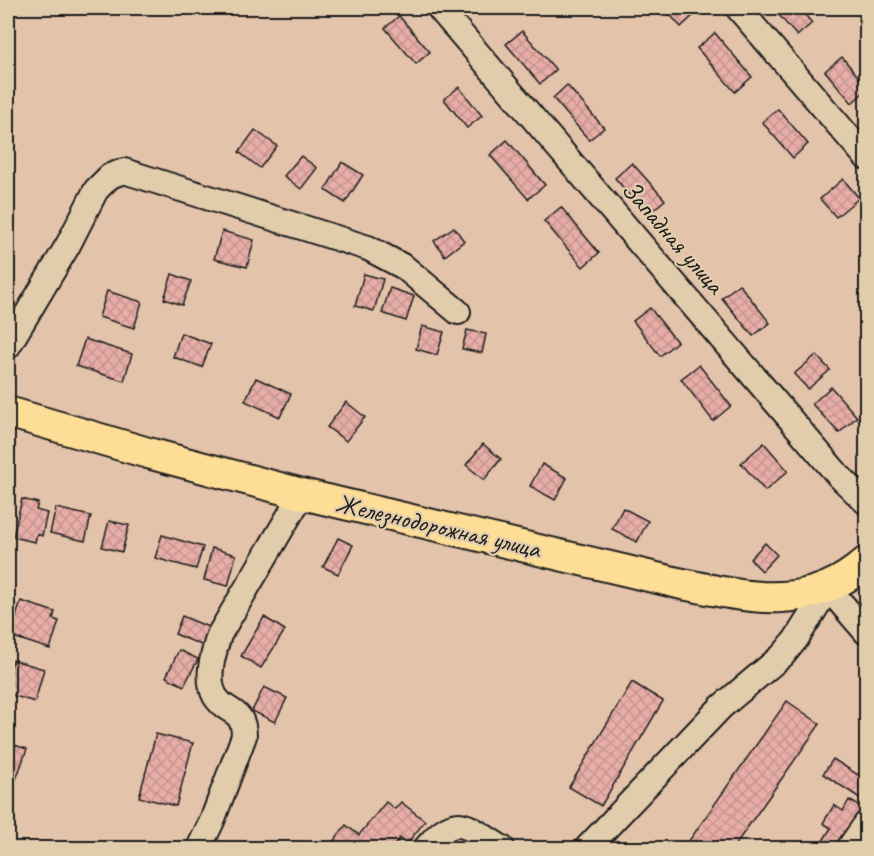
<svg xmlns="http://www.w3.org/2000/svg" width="874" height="856" font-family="Caveat,sans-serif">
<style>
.building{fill:url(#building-cross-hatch);stroke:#1c1c1c;stroke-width:1.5}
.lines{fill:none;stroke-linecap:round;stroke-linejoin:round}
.minor-casing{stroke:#1c1c1c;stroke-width:28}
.major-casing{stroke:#1c1c1c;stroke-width:34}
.minor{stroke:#e1cdab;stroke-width:24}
.major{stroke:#fedd96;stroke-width:30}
.labels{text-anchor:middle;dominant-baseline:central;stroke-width:4.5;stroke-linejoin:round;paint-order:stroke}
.street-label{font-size:26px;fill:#1c1c1c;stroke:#e1cdab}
</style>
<defs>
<pattern id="building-cross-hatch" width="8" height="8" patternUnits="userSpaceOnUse" patternTransform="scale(1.5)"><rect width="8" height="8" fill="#e7ada7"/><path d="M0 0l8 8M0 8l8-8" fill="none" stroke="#c6948f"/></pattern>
</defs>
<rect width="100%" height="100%" fill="#e3c3aa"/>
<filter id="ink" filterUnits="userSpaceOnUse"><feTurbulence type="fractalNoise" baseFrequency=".0167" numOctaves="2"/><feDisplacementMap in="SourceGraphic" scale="12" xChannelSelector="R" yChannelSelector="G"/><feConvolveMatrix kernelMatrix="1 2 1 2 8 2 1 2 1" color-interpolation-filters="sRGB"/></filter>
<g filter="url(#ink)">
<g class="building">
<polygon points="664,8 689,8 695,14 681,27"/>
<polygon points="773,8 799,8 812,23 797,36"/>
<polygon points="399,16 430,52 416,64 385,28"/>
<polygon points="522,31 556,70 540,84 506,44"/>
<polygon points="715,33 752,77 735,92 697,48"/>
<polygon points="842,57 866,86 866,90 852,103 825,71"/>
<polygon points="567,85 604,128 589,140 553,98"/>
<polygon points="459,87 482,116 467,128 444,99"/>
<polygon points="778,109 808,144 793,158 762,122"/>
<polygon points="255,130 277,146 260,168 239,152"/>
<polygon points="507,140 545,185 528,199 490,155"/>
<polygon points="301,156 317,168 301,189 284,176"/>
<polygon points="342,162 363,175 345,203 325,190"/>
<polygon points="632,163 665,200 647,215 615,178"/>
<polygon points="843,179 859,198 836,217 820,199"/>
<polygon points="561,207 599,253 583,267 544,221"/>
<polygon points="454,227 464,241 445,256 434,241"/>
<polygon points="222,231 254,240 247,267 214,259"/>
<polygon points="172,274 191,281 182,305 164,299"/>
<polygon points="364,274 383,279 374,311 355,306"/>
<polygon points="739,284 770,323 753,336 722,298"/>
<polygon points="390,288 414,296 406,321 382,313"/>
<polygon points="107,291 142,302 134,328 99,317"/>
<polygon points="650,308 677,342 660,356 633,321"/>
<polygon points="422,326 444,332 437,355 416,349"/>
<polygon points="467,330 486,334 482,353 462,349"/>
<polygon points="181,333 211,344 202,367 173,357"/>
<polygon points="85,339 132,354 124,381 76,366"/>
<polygon points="816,355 830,370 808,389 794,374"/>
<polygon points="699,365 731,406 713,421 681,379"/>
<polygon points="256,378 291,394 280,417 245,401"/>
<polygon points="831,387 857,417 839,433 812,404"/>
<polygon points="346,402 365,417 346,441 327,427"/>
<polygon points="764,443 788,471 765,491 741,463"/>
<polygon points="483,444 501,459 484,480 466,465"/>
<polygon points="542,464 567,478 555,500 530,486"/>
<polygon points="22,499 38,503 36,510 47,513 42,536 37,534 35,542 13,537"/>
<polygon points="56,508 91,516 85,541 50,533"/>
<polygon points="623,508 648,521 637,542 612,529"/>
<polygon points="109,521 129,525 122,552 102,547"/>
<polygon points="162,535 203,547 196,569 155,558"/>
<polygon points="338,538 353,545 338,574 323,567"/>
<polygon points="765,543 777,555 762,571 750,559"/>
<polygon points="212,548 236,555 228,586 204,580"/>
<polygon points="21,601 55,612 53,619 59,621 50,649 10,636"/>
<polygon points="182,616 213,629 206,647 175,634"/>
<polygon points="264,617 285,630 261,668 241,656"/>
<polygon points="179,650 198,659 184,686 166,677"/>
<polygon points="13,660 44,669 35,702 8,694 8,679"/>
<polygon points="632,682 663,701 601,806 569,787"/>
<polygon points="264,687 287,698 275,722 252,711"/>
<polygon points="787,701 820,724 733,848 684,848"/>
<polygon points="156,734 193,743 176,806 139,797"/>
<polygon points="8,743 27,749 14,785 8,783"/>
<polygon points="833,759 858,775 866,763 866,802 823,774"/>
<polygon points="849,800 864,809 838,848 821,848 819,847 831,828 823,823 834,805 843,811"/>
<polygon points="386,802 395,809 401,802 425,821 407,844 400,838 392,848 328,848 346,825 359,835"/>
</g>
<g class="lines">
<g class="minor-casing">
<g id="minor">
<polyline points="439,8 838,475 866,502"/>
<polyline points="738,8 866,157"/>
<polyline points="8,346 68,245 96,190 110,176 124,171 368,248 404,267 458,312"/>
<path d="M199,848L212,821L244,736C244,707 226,715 215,696C205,678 214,652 219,635L302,494"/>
<path d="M426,848C458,810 465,826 502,848"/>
<polyline points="587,848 721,707 783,655 796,639 828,588 866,632"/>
<polyline points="849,848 866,824"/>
</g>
</g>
<g class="major-casing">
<path id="major" d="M8,412L148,453L302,494L678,583C746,597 809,614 866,562"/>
</g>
<use href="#minor" class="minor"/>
<use href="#major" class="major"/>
</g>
</g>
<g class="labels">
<g class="street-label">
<text transform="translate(673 237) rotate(49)">Западная улица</text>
<text transform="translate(438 526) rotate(13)">Железнодорожная улица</text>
</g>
</g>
<rect width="874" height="856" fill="none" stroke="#e1cdab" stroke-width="30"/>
<rect x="15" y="15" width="844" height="826" fill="none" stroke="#1c1c1c" stroke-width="2" filter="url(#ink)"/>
</svg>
